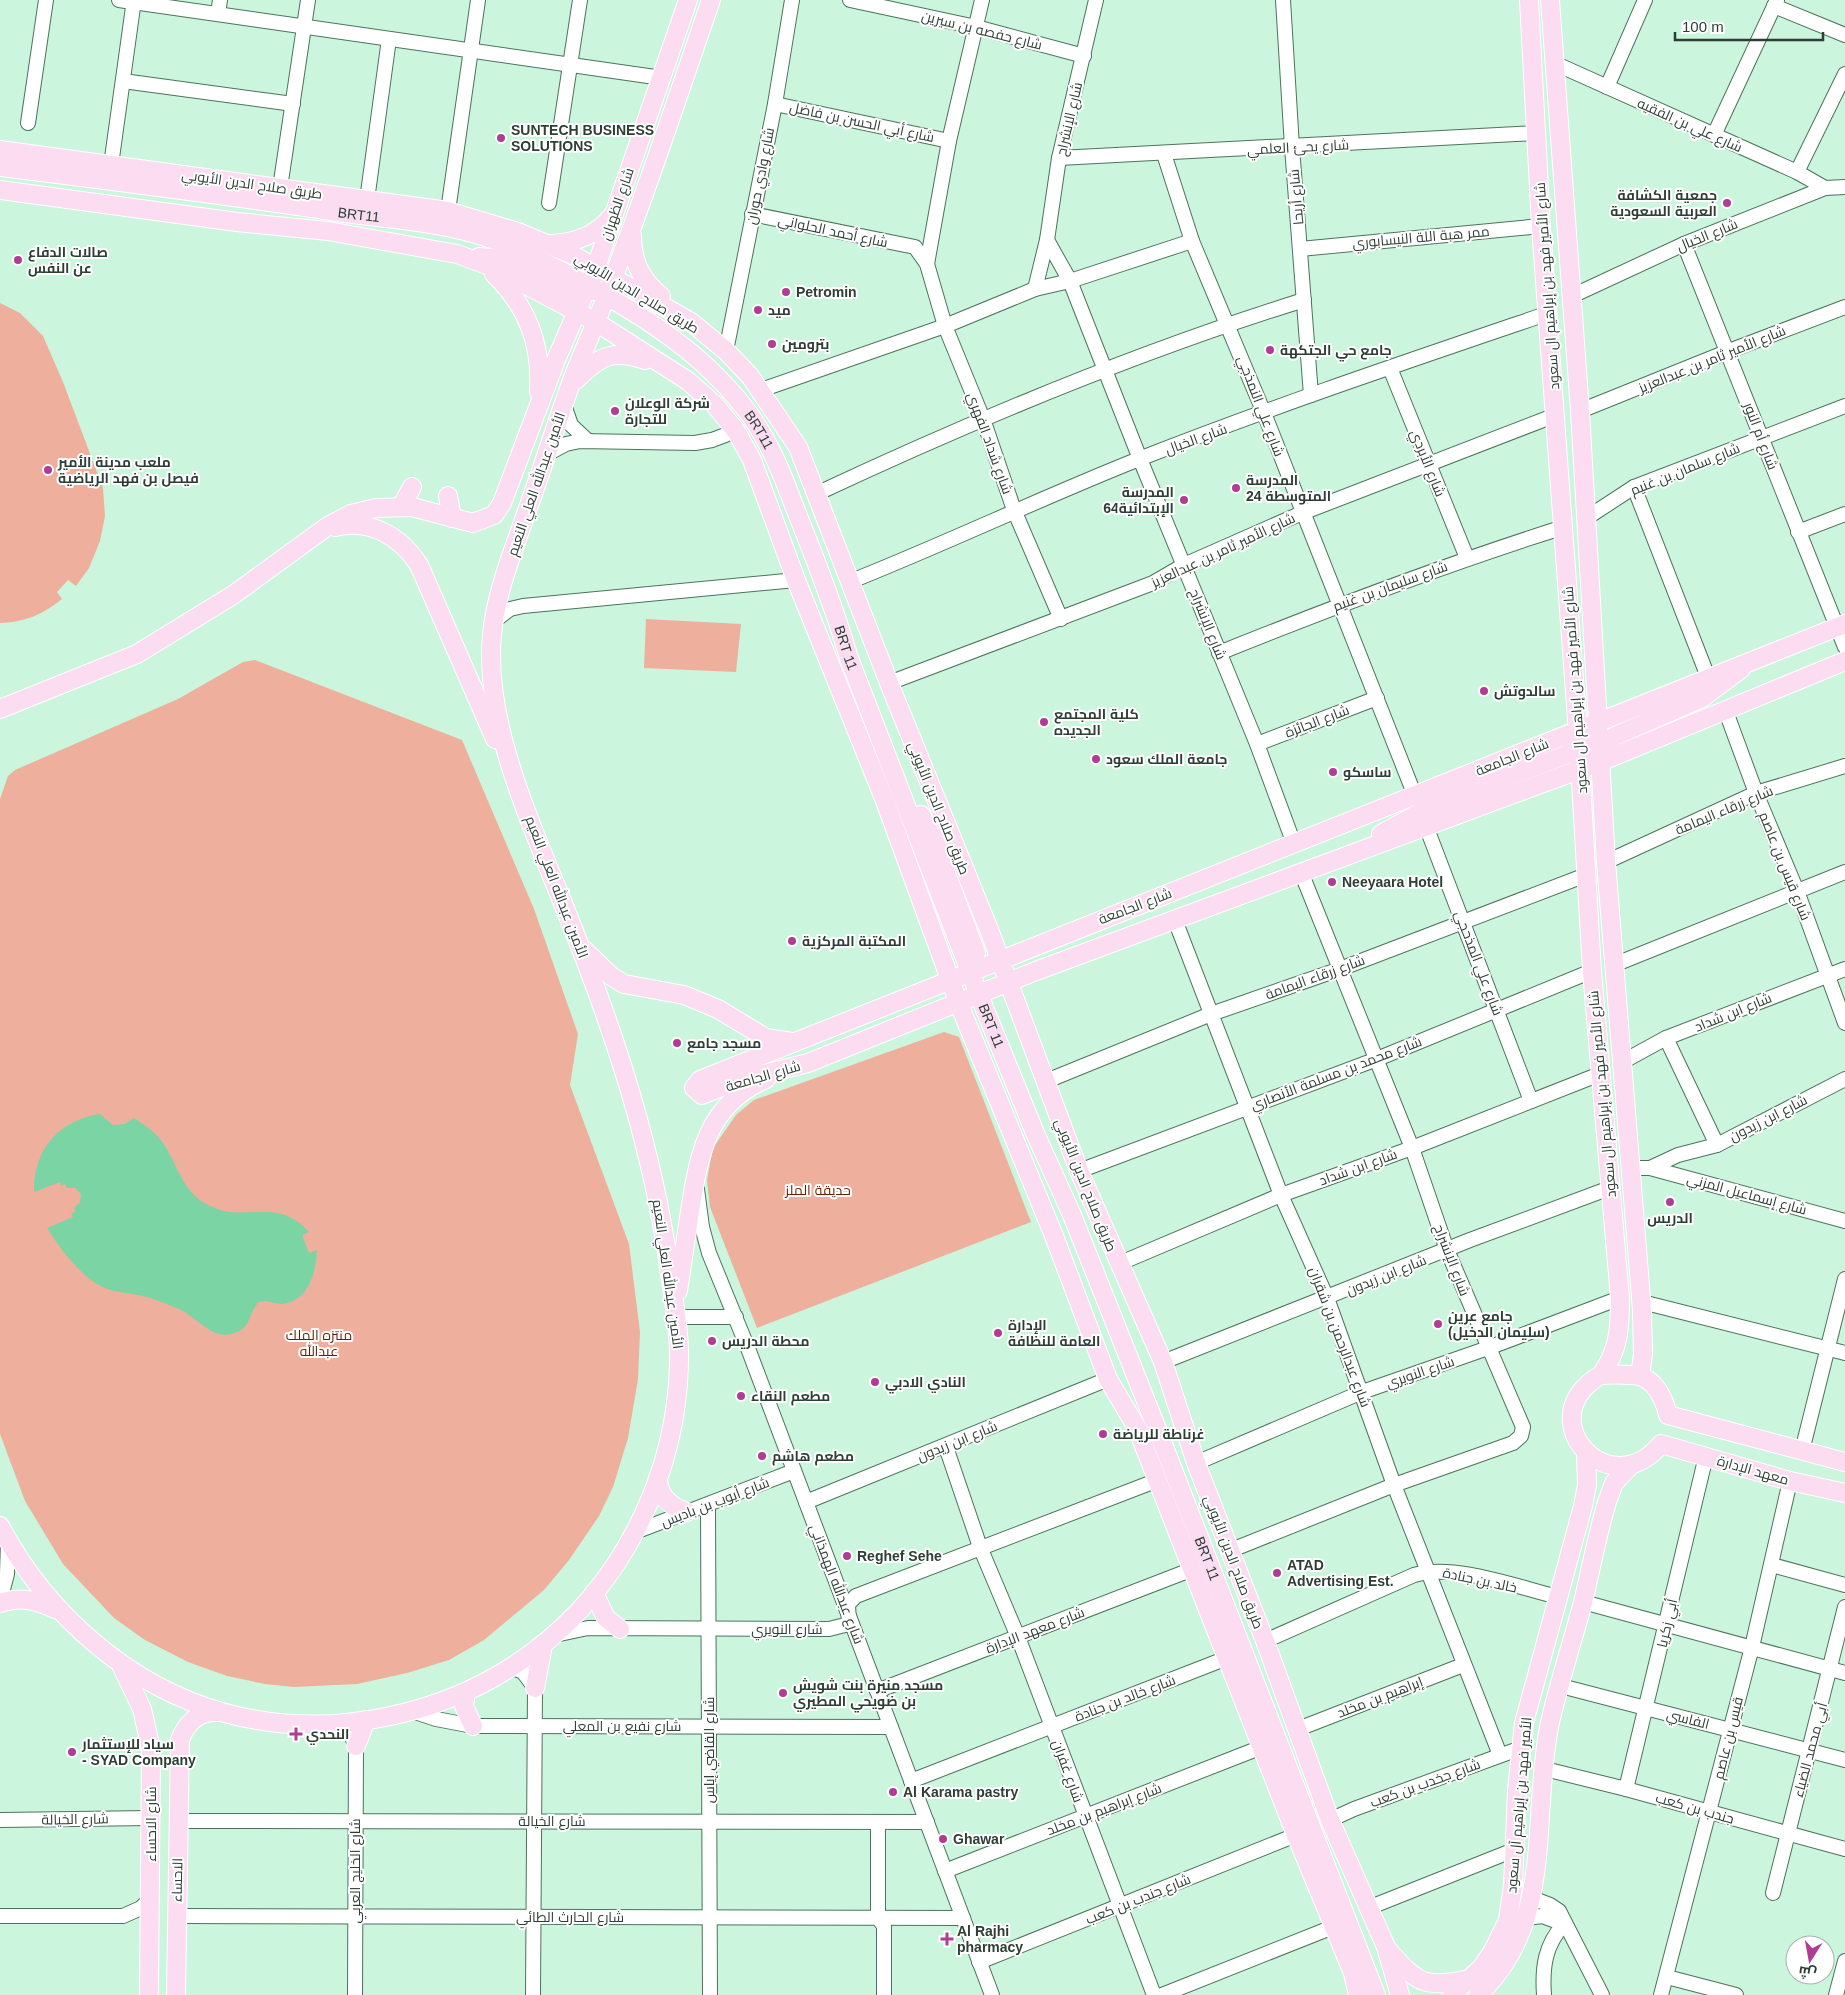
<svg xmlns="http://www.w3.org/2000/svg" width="1845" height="1995" font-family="Helvetica,Cairo,sans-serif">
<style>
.green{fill:#eeb09c}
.water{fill:#7bd4a3}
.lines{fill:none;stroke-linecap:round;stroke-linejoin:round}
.minor-casing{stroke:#4d735d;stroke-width:16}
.major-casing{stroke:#fff;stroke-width:20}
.minor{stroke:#fff;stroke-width:14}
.major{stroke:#fbdcf1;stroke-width:18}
.poi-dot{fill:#b03c95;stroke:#fff;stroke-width:2}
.labels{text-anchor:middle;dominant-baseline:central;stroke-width:4;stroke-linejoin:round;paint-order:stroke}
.street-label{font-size:14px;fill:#2d3e34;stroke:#fff}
.poi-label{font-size:14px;font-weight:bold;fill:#2d3e34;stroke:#fff;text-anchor:start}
.park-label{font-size:14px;fill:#6a1f02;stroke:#fff}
</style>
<rect width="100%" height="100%" fill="#cbf5dc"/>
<g class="green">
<path d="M0,303L20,313L43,336L63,382L103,488L105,516L100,541L89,568L76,586L68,580L57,592L62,599C44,614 23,623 0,623Z"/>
<polygon points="646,619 741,624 736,672 644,668"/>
<polygon points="255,660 462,740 534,909 578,1034 570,1085 629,1244 640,1332 638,1379 628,1438 613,1487 599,1516 569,1560 544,1590 484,1640 449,1660 407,1673 357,1684 294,1687 265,1684 227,1676 188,1662 145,1640 114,1618 63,1564 25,1501 0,1434 0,799 8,776 15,770 178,699 243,662"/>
<polygon points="944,1032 959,1037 1031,1222 757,1328 710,1207 707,1180 713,1148 736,1115 754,1100"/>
</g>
<path class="water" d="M100,1114L113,1125L125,1124L134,1118C146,1126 157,1133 165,1146C178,1167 183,1191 206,1204C245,1226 275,1194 309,1232L302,1235L309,1253L317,1250C316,1272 309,1301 282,1304C273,1304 268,1299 259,1302C247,1314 253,1329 231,1334C212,1339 197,1318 181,1310C167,1304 153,1298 138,1295C122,1292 108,1292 94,1282C75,1269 59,1247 47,1228L73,1217L71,1213L76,1212L74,1208L80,1202L81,1194L75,1188H67L65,1184L61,1186L60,1182L34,1192C33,1150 59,1120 100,1114Z"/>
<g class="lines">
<g class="minor-casing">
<g id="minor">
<polyline points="119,0 662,78"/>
<polyline points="850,0 976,27 1084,56"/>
<polyline points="1283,0 1292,147 1311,395"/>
<polyline points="1774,6 1845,35"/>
<polyline points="218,14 220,0"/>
<polyline points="1554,63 1797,172 1825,188"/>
<polyline points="123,81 293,104"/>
<polyline points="1607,87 1645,0"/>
<polyline points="775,104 949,141"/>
<polyline points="28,123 46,0"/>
<polyline points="1714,135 1777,0"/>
<polyline points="1164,154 1192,241 1264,413 1415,796"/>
<polyline points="1059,158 1537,133"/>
<polyline points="111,165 134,0"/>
<polyline points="1797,172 1845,74"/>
<polyline points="280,188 308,0"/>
<polyline points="367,200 389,39"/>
<polyline points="549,203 580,0"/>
<polyline points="448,211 478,0"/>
<polyline points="752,214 915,247 927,264 945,326 983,419 1014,510 1061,619"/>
<polyline points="1047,240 1070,281 1140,459 1257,744 1294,844"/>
<polyline points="1684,244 1845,647"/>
<polyline points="1300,249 1541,226"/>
<polyline points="927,264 949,141 982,0"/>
<polyline points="1035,289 1047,240 1059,158 1096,0"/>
<polyline points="1572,296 1684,244 1825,188 1845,187"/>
<polyline points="726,351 775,104 792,0"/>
<polyline points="1390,368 1467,558"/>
<polyline points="761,390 945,326 1035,289 1070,281 1192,241"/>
<polyline points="564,405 571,425 587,440"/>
<polyline points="1580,411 1729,351 1845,307"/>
<polyline points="547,454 566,444 580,441 695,443 712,440 736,431"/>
<polyline points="1634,487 1708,677"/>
<path d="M816,494C974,420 1137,352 1304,300"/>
<polyline points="1585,519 1634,487 1845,406"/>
<polyline points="1798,532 1845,514"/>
<path d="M849,582C947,543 1041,498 1139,459C1274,406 1411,360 1549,313"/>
<polyline points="493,622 510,609 523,606 796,580"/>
<path d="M1219,653C1333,607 1447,564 1564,527"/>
<polyline points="889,683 1153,583 1184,565 1302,513 1556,415"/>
<polyline points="1725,709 1756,793 1797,891 1845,1023"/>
<polyline points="1257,744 1377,698"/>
<polyline points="1426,826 1531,1101"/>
<polyline points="1606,862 1756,793 1845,766"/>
<polyline points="1175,920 1281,1195 1327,1298 1394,1485 1500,1755"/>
<polyline points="1616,964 1845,872"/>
<polyline points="1666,1038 1717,1145"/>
<polyline points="1624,1061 1666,1038 1845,969"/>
<polyline points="1044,1082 1211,1014 1340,969 1586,875"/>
<polyline points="1633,1168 1650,1168 1678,1155 1717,1145 1845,1079"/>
<polyline points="1650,1168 1845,1221"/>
<polyline points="1079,1171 1377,1059 1592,971"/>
<polyline points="697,1189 702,1227 709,1253 749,1351 992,1995"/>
<polyline points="1118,1264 1281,1195 1412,1148 1600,1074"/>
<polyline points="1642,1302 1845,1353"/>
<polyline points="676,1317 736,1317"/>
<polyline points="1163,1362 1470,1240 1610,1188"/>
<polyline points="946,1447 980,1547 1018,1637 1154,1995"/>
<polyline points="1802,1451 1845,1279"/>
<polyline points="1196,1463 1362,1392 1488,1348 1620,1298"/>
<polyline points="806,1502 1108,1379"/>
<polyline points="708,1505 710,1995"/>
<polyline points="635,1532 794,1471"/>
<polyline points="1229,1551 1394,1485 1513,1443 1521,1436 1523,1427 1447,1250 1412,1148 1301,872"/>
<polyline points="1772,1565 1845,1585"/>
<polyline points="0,1601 7,1574 8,1542"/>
<polyline points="1583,1602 1845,1673"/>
<polyline points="555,1635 588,1628 829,1629 849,1624 848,1604 856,1596 1158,1480"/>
<path d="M1265,1641L1414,1575C1454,1563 1517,1587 1558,1597"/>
<polyline points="511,1667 523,1672 535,1688 533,1995"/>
<polyline points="1561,1686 1845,1760"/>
<polyline points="877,1691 1193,1569"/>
<polyline points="412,1711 436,1719 473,1726 891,1727"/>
<polyline points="338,1722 351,1735 356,1746 355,1995"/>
<polyline points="1298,1729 1463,1665"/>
<polyline points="1545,1769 1626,1789 1845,1849"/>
<polyline points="911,1781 1227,1658"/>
<polyline points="1626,1789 1706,1456"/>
<polyline points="0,1820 151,1818"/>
<polyline points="1330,1820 1354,1809 1521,1748"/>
<polyline points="178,1821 927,1822"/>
<polyline points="878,1822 878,1918 884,1926 884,1995"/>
<polyline points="945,1871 1262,1747"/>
<polyline points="1773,1893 1845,1607"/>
<polyline points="1532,1898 1550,1905 1559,1911 1602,1995"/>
<polyline points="1368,1908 1514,1850"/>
<polyline points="0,1916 123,1916 141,1908 150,1899"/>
<polyline points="176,1916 963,1918"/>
<polyline points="1527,1918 1542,1916 1564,1924"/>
<polyline points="979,1962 1296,1835"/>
<polyline points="1667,1977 1736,1995"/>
<polyline points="1162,1995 1333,1927"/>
<path d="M1544,1995C1542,1967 1545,1945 1564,1924"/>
<polyline points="1661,1995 1752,1647 1790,1481"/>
<polyline points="1836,1995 1845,1961"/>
</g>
</g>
<g class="major-casing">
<g id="major">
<path d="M1529,0L1541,226L1579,747L1592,971L1620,1298C1620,1328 1619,1350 1601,1375"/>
<polyline points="1550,0 1580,411 1606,862 1642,1311 1643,1354 1640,1376"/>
<polyline points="0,150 448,211 518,232 573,255 691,322 726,351 750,376 798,447 889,683 988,927 1079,1171 1163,1362 1196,1463 1265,1641 1330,1820 1386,1947 1400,1995"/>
<path id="s1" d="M0,167C113,181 225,195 338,212C389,219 444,222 492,239C523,250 551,266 580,281C646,317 708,356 752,418C773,448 785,482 798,516C817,563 835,610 849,658L979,995L1035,1133L1072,1215L1163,1444L1376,1995"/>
<polyline points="0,190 237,222 328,231 457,254 492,267 596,322 688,381 715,405 736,431 752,460 796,580 885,801 959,1004 1054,1236 1108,1379 1137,1428 1296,1835 1353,1973 1358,1995"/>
<path d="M632,235C632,262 641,280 661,296"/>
<path d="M550,244C575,243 596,236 612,216"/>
<polyline points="479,257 505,259 573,291 595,291"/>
<path d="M494,274C528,307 542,345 539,392"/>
<path d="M576,380C600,356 611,349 645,360"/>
<polyline points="448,496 452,518"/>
<polyline points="401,507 412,487"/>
<path d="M335,527C370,518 401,537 419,565L495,739"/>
<polyline points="1845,624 700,1080 694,1088 702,1095 736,1081 808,1063 1036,971 1600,762 1845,661"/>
<polyline points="0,709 137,654 233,595 328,526 351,514 376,508 412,507 473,523 494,515 502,503 556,360 596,267 688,0"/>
<polyline points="1593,752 1615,736 1702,698 1741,669"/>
<polyline points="921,815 934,841 976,953"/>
<polyline points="1381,834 1434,805 1566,755 1586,740"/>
<polyline points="584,950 611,976 624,984 684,995 718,1009 766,1038 792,1042"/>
<path d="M678,1291C682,1264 686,1237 690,1211C699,1154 707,1104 766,1079"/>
<path d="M1845,1462L1668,1415C1664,1398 1654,1376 1633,1375C1623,1375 1612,1374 1602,1375C1595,1377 1589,1383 1584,1388C1543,1434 1614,1501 1661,1444L1790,1481L1845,1493"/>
<path d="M658,1479C659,1497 671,1507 687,1512"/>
<path d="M0,1526C46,1613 129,1687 225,1713C328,1741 448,1716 533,1652C623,1585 677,1474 679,1362C680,1330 673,1298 669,1267C652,1146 615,1034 570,921C537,836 483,727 492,635C496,591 514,549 528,508C543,467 556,424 571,383C582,353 596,324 607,294C645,197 677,98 711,0"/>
<polyline points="594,1593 606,1618 620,1629"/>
<path d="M0,1603C20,1596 36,1600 55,1609"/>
<polyline points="121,1665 142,1709 151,1749 149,1995"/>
<polyline points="535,1688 543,1645"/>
<polyline points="466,1692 464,1706 473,1726"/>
<polyline points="356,1746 366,1720"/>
<path d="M1389,1951C1419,1985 1425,1988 1470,1979"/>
<path d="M176,1995L180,1740C186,1723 199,1711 218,1712"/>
<polyline points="1452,1995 1482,1967 1493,1951 1508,1920 1513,1885 1517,1790 1524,1723 1583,1506 1587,1485 1586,1453"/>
<path d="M1478,1995C1555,1923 1531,1821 1549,1727C1558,1685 1572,1644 1583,1602C1591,1569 1597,1535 1607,1502L1614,1483L1630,1466"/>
</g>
</g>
<use href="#minor" class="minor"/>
<use href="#major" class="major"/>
</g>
<g class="poi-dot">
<circle cx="501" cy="138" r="5"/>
<circle cx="1727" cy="203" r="5"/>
<circle cx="18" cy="260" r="5"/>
<circle cx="786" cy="292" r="5"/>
<circle cx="758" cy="310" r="5"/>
<circle cx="772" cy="344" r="5"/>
<circle cx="1270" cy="350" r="5"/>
<circle cx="615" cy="411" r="5"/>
<circle cx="48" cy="470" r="5"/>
<circle cx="1236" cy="488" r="5"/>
<circle cx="1184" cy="500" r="5"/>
<circle cx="1484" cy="691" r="5"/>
<circle cx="1044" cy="722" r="5"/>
<circle cx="1096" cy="759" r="5"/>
<circle cx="1333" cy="772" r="5"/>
<circle cx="1332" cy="882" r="5"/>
<circle cx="792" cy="941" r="5"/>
<circle cx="677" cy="1043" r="5"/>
<circle cx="1670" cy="1202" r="5"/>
<circle cx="1438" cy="1324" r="5"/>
<circle cx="998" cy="1333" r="5"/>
<circle cx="712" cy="1341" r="5"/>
<circle cx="875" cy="1382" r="5"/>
<circle cx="741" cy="1396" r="5"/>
<circle cx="1103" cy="1434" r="5"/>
<circle cx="762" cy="1456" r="5"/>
<circle cx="847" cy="1556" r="5"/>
<circle cx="1277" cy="1573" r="5"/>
<circle cx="783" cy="1693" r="5"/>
<path d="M293.5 1726.5h5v5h5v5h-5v5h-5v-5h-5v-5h5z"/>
<circle cx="72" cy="1752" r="5"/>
<circle cx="893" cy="1792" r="5"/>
<circle cx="943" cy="1839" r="5"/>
<path d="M944.5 1931.5h5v5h5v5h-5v5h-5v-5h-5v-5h5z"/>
</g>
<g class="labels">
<g class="street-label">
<text transform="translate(982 30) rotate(14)">شارع حفصه بن سيرين</text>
<text transform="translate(1069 119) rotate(-77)">شارع الإنشراح</text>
<text transform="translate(862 122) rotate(12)">شارع أبي الحسن بن فاضل</text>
<text transform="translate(1690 125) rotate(24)">شارع علي بن الفقيه</text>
<text transform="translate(1298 147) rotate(-3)">شارع يحئ العلمي</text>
<text transform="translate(760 176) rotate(-79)">شارع وادي حوران</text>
<text transform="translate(252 184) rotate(8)">طريق صلاح الدين الأيوبي</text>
<text transform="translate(1296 197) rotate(-95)">شارع أريحا</text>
<text transform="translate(617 204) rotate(-71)">شارع الظهران</text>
<text stroke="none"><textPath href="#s1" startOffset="362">BRT11</textPath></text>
<text transform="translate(833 231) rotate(12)">شارع أحمد الحلواني</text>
<text transform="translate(1707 235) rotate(-22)">شارع الخيال</text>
<text transform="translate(1421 237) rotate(-5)">ممر هبة اللة النيسابوري</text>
<text transform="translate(1547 286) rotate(-94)">شارع الأمير فهد بن إبراهيم ال سعود</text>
<text transform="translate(637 293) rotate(31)">طريق صلاح الدين الأيوبي</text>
<text transform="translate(1712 359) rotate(-22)">شارع الأمير ثامر بن عبدالعزيز</text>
<text transform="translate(1261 406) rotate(69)">شارع علي النمذجي</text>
<text stroke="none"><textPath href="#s1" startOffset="831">BRT11</textPath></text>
<text transform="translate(1761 436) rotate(69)">شارع أم النور</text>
<text transform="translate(1196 439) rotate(-20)">شارع الخيال</text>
<text transform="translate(990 443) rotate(70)">شارع شداد الفهري</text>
<text transform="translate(1428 463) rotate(68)">شارع الأبردي</text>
<text transform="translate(1685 469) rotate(-22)">شارع سلمان بن غنيم</text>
<text transform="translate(536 484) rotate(-71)">الأمين عبدالله العلي النعيم</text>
<text transform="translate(1223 550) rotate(-25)">شارع الأمير ثامر بن عبدالعزيز</text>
<text transform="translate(1390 586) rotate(-20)">شارع سليمان بن غنيم</text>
<text transform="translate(1208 624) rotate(68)">شارع الإنشراح</text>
<text stroke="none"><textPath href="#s1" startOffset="1066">BRT 11</textPath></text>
<text transform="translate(1575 690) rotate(-94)">شارع الأمير فهد بن إبراهيم ال سعود</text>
<text transform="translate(1317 721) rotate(-21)">شارع الجائزة</text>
<text transform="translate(1512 757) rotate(-22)">شارع الجامعة</text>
<text transform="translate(939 808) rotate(68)">طريق صلاح الدين الأيوبي</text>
<text transform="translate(1724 810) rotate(-23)">شارع زرقاء اليمامة</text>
<text transform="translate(1785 866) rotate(68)">شارع قيس بن عاصم</text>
<text transform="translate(557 887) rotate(69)">الأمين عبدالله العلي النعيم</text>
<text transform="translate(1135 906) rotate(-21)">شارع الجامعة</text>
<text transform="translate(1479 963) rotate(69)">شارع علي المذحجي</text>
<text transform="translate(1315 977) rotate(-20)">شارع زرقاء اليمامة</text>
<text transform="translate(1733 1012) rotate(-22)">شارع ابن شداد</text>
<text stroke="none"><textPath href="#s1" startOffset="1471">BRT 11</textPath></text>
<text transform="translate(1336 1073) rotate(-21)">شارع محمد بن مسلمة الأنصاري</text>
<text transform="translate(763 1076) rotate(-16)">شارع الجامعة</text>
<text transform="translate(1602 1094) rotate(-95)">شارع الأمير فهد بن إبراهيم ال سعود</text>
<text transform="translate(1768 1118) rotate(-27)">شارع ابن زيدون</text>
<text transform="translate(1358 1167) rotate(-20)">شارع ابن شداد</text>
<text transform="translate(1086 1185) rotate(68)">طريق صلاح الدين الأيوبي</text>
<text transform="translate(1747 1194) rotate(15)">شارع إسماعيل المزني</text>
<text transform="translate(1452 1260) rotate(69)">شارع الإنشراح</text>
<text transform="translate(668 1274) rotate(82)">الأمين عبدالله العلي النعيم</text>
<text transform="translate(1386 1275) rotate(-22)">شارع ابن زيدون</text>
<text transform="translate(1340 1337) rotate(69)">شارع عبدالرحمن بن شقران</text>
<text transform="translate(1420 1372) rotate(-19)">شارع النويري</text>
<text transform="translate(957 1441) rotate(-22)">شارع ابن زيدون</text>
<text transform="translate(1753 1470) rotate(16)">معهد الإدارة</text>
<text transform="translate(715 1502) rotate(-21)">شارع أيوب بن باديس</text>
<text stroke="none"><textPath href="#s1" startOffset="2046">BRT 11</textPath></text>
<text transform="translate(1234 1562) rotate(69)">طريق صلاح الدين الأيوبي</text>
<text transform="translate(1480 1580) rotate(12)">خالد بن جنادة</text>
<text transform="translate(837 1584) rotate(69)">شارع عبدالله الهمذاني</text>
<text transform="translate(1667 1623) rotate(-77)">أبي زكريا</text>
<text x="787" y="1629">شارع النويري</text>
<text transform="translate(1035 1630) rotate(-21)">شارع معهد الإدارة</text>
<text transform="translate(1380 1697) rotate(-21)">إبراهيم بن مخلد</text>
<text transform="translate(1125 1698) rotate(-21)">شارع خالد بن جنادة</text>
<text transform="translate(1688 1719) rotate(14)">الفاسي</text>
<text x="622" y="1726">شارع نفيع بن المعلي</text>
<text transform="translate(1728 1738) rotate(-76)">قيس بن عاصم</text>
<text transform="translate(709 1750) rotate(-90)">شارع القاضي إياس</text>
<text transform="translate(1810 1750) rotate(-75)">أبي محمد الضياء</text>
<text transform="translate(1068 1771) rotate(70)">شارع غفران</text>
<text transform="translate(1425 1783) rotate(-20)">شارع جخدب بن كعب</text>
<text transform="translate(1519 1805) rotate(-85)">الأمير فهد بن إبراهيم آل سعود</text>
<text transform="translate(1695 1808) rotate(16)">جندب بن كعب</text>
<text transform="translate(1104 1809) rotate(-21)">شارع إبراهيم بن مخلد</text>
<text transform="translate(75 1819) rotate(-1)">شارع الخيالة</text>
<text x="552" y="1821">شارع الخيالة</text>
<text transform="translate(151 1824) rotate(-90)">شارع الاحساء</text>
<text transform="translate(355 1871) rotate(-90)">شارع الخليج العربي</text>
<text transform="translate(177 1880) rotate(-89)">الاحساء</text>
<text transform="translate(1138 1899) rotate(-22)">شارع جندب بن كعب</text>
<text x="570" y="1917">شارع الحارث الطائي</text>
</g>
<g class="poi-label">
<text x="511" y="130">SUNTECH BUSINESS<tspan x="511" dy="16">SOLUTIONS</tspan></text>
<text x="1717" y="195" text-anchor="end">جمعية الكشافة<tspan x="1717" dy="16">العربية السعودية</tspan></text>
<text x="28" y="252">صالات الدفاع<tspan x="28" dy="16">عن النفس</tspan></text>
<text x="796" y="292">Petromin</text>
<text x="768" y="310">ميد</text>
<text x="782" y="344">بترومين</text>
<text x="1280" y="350">جامع حي الجتكهة</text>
<text x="625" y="403">شركة الوعلان<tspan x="625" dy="16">للتجارة</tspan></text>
<text x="58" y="462">ملعب مدينة الأمير<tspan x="58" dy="16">فيصل بن فهد الرياضية</tspan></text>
<text x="1246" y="480">المدرسة<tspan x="1246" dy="16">المتوسطة 24</tspan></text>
<text x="1174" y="492" text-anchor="end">المدرسة<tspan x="1174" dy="16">الإبتدائية64</tspan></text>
<text x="1494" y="691">سالدوتش</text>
<text x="1054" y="714">كلية المجتمع<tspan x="1054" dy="16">الجديده</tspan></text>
<text x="1106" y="759">جامعة الملك سعود</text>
<text x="1343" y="772">ساسكو</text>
<text x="1342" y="882">Neeyaara Hotel</text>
<text x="802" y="941">المكتبة المركزية</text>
<text x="687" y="1043">مسجد جامع</text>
<text x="1670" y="1218" text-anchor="middle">الدريس</text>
<text x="1448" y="1316">جامع عرين<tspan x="1448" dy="16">(سليمان الدخيل)</tspan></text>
<text x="1008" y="1325">الإدارة<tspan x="1008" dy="16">العامة للنظافة</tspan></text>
<text x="722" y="1341">محطة الدريس</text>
<text x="885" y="1382">النادي الادبي</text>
<text x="751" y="1396">مطعم النقاء</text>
<text x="1113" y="1434">غرناطة للرياضة</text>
<text x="772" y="1456">مطعم هاشم</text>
<text x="857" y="1556">Reghef Sehe</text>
<text x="1287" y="1565">ATAD<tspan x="1287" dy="16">Advertising Est.</tspan></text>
<text x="793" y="1685">مسجد منيرة بنت شويش<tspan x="793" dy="16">بن ضويحي المطيري</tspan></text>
<text x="306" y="1734">النحدي</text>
<text x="82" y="1744">سياد للإستثمار<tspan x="82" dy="16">- SYAD Company</tspan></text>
<text x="903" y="1792">Al Karama pastry</text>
<text x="953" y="1839">Ghawar</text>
<text x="957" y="1931">Al Rajhi<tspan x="957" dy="16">pharmacy</tspan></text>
</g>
<g class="park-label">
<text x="818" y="1190">حديقة الملز</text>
<text x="319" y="1335">منتزه الملك<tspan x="319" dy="16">عبدالله</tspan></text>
</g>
</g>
<g transform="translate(1810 1960) rotate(191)"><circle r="24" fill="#ffffff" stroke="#abb2ae"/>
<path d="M0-4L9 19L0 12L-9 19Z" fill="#b03c95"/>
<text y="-8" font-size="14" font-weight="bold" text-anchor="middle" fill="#2d3e34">ش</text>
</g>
<path d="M1675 32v8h148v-8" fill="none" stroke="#2d3e34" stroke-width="2.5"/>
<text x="1682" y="32" font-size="15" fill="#2d3e34" stroke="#ffffff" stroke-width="4" paint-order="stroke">100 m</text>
</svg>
